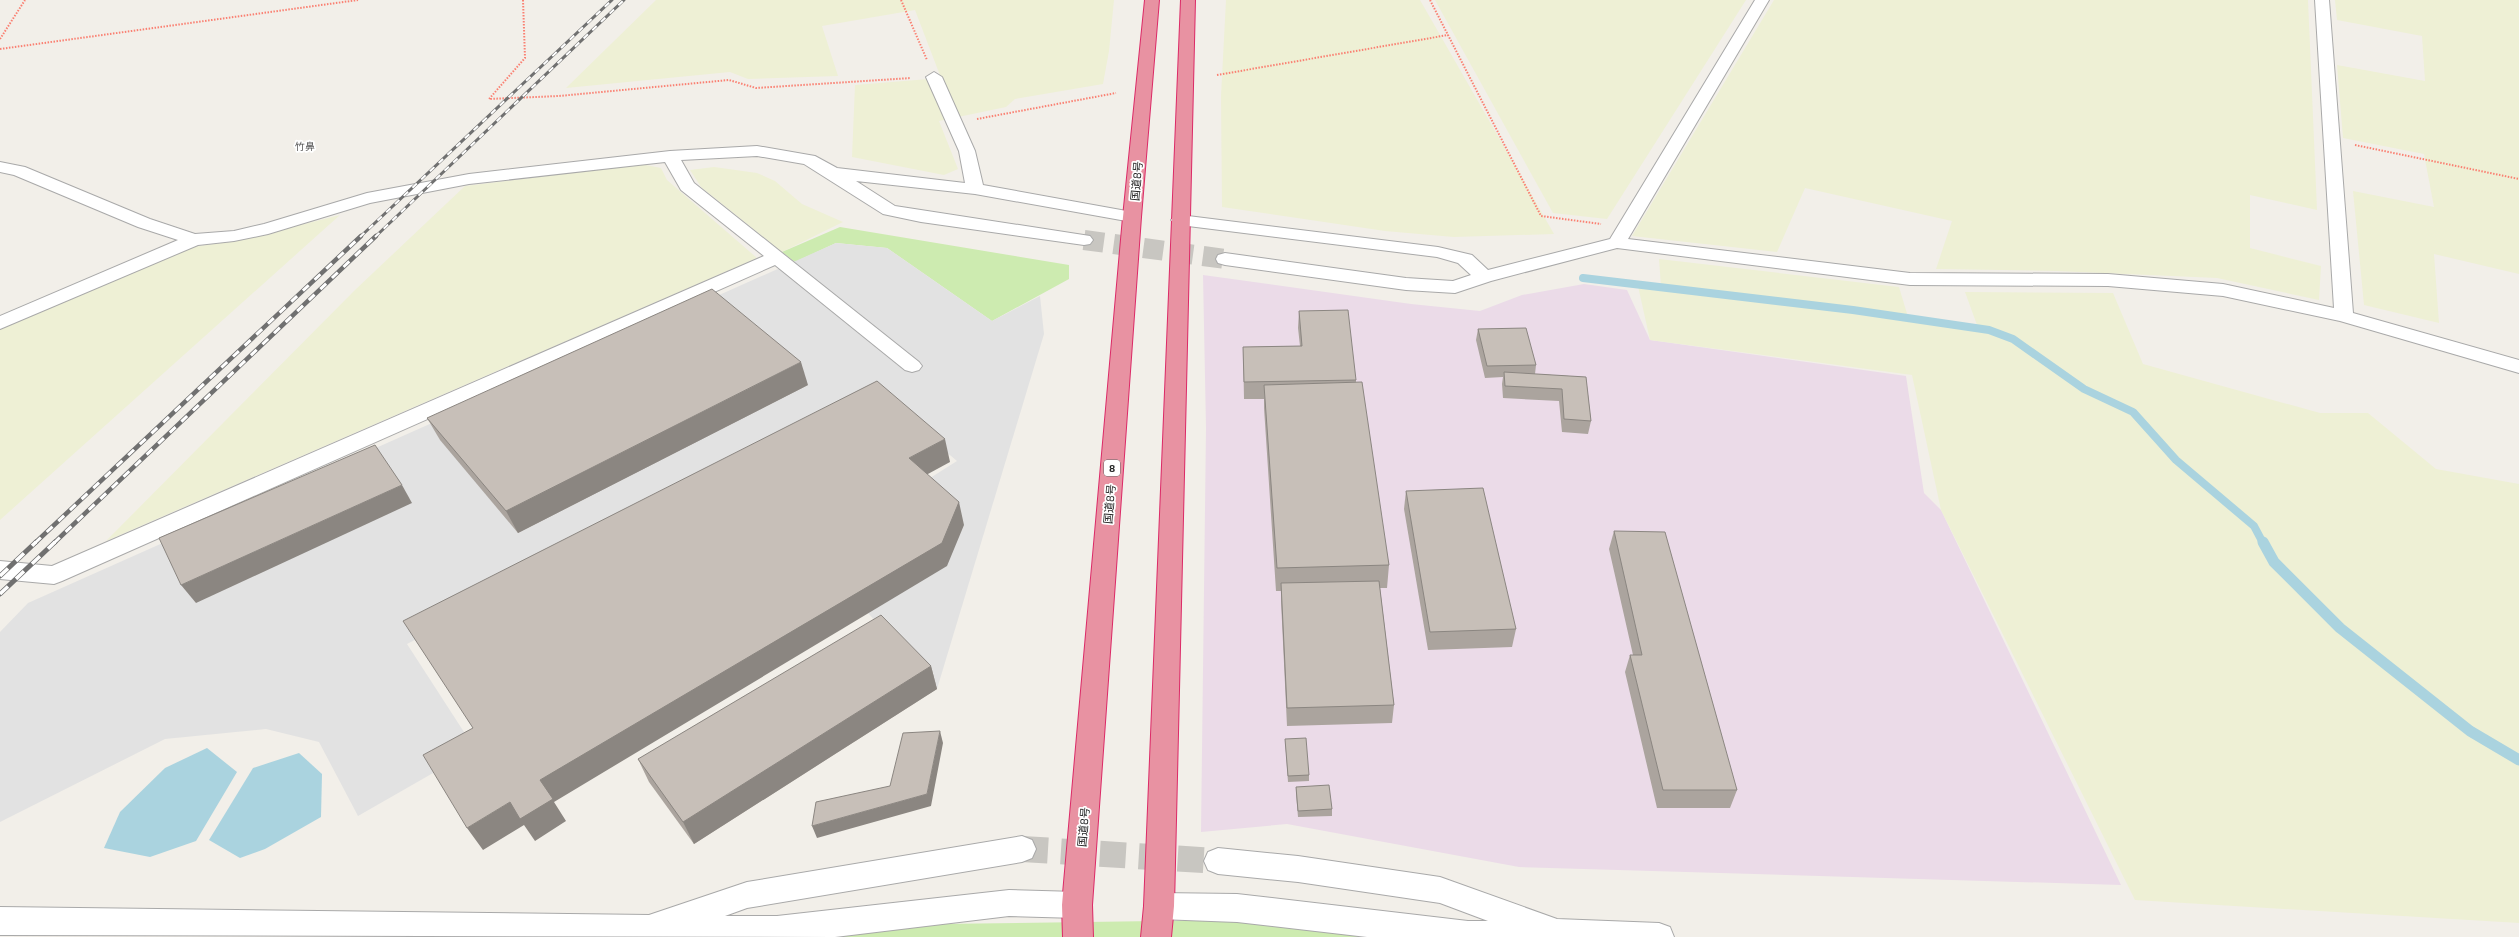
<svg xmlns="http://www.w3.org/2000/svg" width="2519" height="937" font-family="'Exo 2','Noto Sans JP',sans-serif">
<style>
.industrial{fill:#ebdbe8}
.farmland{fill:#eef0d5}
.grass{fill:#cdebb0}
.parking{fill:#e2e2e2}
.water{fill:#aad3df}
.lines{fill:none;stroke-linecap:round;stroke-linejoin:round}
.stream-far1{stroke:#aad3df;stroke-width:8}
.stream{stroke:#aad3df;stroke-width:11}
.minor-tunnel-far1{stroke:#c8c6c1;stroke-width:20;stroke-dasharray:20 10;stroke-linecap:butt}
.minor-tunnel{stroke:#c8c6c1;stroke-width:26;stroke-dasharray:26 13;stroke-linecap:butt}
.minor-casing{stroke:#a9a9a9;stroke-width:2}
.highway-casing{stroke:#dc2a67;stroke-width:2}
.path{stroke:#fa8072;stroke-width:2;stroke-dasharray:1.5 1.5;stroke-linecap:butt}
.minor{fill:#fff;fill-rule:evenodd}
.highway{fill:#e892a2;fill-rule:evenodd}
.rail-far2-casing{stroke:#707070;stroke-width:3}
.rail-far1-casing{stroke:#707070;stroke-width:4.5}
.rail-casing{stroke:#707070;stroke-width:5}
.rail-far2{stroke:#fff;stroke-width:2;stroke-dasharray:6;stroke-linecap:butt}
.rail-far1{stroke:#fff;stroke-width:3;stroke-dasharray:8;stroke-linecap:butt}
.rail{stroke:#fff;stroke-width:3.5;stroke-dasharray:11;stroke-linecap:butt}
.wall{fill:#aba49e}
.shaded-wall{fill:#8b8681}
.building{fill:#c7bfb8;stroke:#8b8681}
.labels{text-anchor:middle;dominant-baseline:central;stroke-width:3.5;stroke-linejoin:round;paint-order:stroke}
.far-neighbourhood-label{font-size:10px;fill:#555;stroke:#fff}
.shield{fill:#fff;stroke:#646464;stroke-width:1}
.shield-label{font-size:10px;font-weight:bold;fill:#222}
.street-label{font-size:11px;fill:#222;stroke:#fff}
</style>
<rect width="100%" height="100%" fill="#f2efe9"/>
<polygon class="industrial" points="1203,275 1411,304 1480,311 1522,295 1584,284 1627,290 1650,340 1906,376 1924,493 1941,510 2121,885 1519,867 1287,824 1201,832 1206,428"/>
<g class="farmland">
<polygon points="656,0 1114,0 1109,51 1103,84 1015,99 1006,107 939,121 958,169 944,175 852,157 855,85 941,78 915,10 822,26 838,76 748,79 730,72 566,88"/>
<polygon points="1226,0 1420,0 1554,234 1454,237 1385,231 1222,207 1221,96"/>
<polygon points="1435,0 1746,0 1607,219 1553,213"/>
<polygon points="1774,0 2308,0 2317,210 2250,195 2250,248 2321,266 2319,300 2217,278 2057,271 1936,269 1952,221 1805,188 1777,252 1632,236"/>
<polygon points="2335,0 2519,0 2519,274 2434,254 2439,323 2364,305 2353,191 2434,207 2424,154 2343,138 2337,65 2425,81 2422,36 2337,20"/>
<polygon points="641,164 661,168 667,180 757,258 106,541 355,290 465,186"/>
<polygon points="714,167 757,173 775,181 802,204 843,222 782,252 701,187 690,170"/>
<polygon points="340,215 0,520 0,328 191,247 237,241"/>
<polygon points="1659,259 1899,287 1908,317 1977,325 1965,292 2113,293 2143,364 2320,413 2368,413 2436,469 2519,484 2519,923 2135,900 1941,510 1912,375 1650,340 1638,286 1661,286"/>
</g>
<g class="grass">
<polygon points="840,227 1069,265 1069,279 992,321 887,248 836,243 795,262 782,252"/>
<polygon points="1227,920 1487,937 669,937 939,924"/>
</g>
<polygon class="parking" points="836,243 887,248 992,321 1040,296 1044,334 937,689 868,613 919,485 957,461 883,399 407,644 475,749 358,816 319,742 266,729 165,739 0,822 0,632 28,603"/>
<g class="water">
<polygon points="207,748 237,772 196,841 150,857 104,848 120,812 165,768"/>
<polygon points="299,753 322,774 321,817 265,849 240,858 209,840 253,768"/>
</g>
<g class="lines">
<polyline class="stream-far1" points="1583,278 1853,310 1989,330 2013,339 2084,389 2133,412 2176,460 2254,526 2263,543"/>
<polyline class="stream" points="2263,542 2274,562 2340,628 2470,731 2519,760"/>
<polyline class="minor-tunnel-far1" points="1084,240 1225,259"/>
<polyline class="minor-tunnel" points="1022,849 1218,861"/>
<g class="minor-casing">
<g id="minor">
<polygon points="1755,0 1769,0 1628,239 1910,273 2108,274 2223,284 2334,308 2315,0 2329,0 2353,313 2519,360 2519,373 2340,321 2223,296 2108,286 1910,285 1617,248 1491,281 1455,293 1406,290 1225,265 1218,263 1216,259 1218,255 1225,253 1406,278 1453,281 1471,275 1458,263 1437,257 1180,225 1174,224 1171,220 1174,216 1180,215 1438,247 1472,255 1488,270 1610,239"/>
<polygon points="934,72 942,77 975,151 983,185 1132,212 1138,213 1141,217 1138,221 1132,222 975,194 856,181 895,206 1090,236 1093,240 1090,244 1084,245 921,222 883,214 804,164 757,156 681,160 694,183 919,362 922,366 919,370 912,372 905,370 775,265 62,581 54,584 0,579 0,561 52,566 764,256 681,190 665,162 469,184 370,203 268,234 234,241 198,245 0,329 0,316 178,240 138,227 14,175 0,172 0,162 25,167 150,219 195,234 234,231 264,224 367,193 469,174 670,151 757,146 815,156 837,168 965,183 959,151 926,77"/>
<polygon points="1022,836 1032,840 1036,849 1032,858 1022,862 747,908 725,916 777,916 1009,890 1077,892 1087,895 1092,905 1087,915 1077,918 1009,916 835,937 0,935 0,907 649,915 747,882"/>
<polygon points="1218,848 1298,856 1440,877 1557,919 1659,923 1670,927 1674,937 1367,937 1237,922 1159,919 1149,916 1144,906 1149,896 1159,893 1237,894 1468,921 1488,921 1440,903 1298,882 1218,874 1208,870 1204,861 1208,852"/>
</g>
</g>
<g class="highway-casing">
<g id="highway">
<polygon points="1145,0 1159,0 1141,217 1092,905 1093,937 1063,937 1062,905 1123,217"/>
<polygon points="1181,0 1195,0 1174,906 1171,937 1141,937 1144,906"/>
</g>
</g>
<g class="path">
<polyline points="523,0 525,58 489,99 559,96 729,80 756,88 911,78"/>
<polyline points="901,0 927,60"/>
<polyline points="1430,0 1541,216 1601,224"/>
<polyline points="0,39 25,0"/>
<polyline points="0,49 358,0"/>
<polyline points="1217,75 1448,35"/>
<polyline points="977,119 1116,93"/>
<polyline points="2355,145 2519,179"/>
</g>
<use href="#minor" class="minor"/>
<use href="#highway" class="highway"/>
<g class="rail-far2-casing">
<g id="rail-far2">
<polyline points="360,237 612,0"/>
<polyline points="375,237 624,0"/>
</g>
</g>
<g class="rail-far1-casing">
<g id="rail-far1">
<polyline points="35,543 361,236"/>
<polyline points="54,543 376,236"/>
</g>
</g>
<g class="rail-casing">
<g id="rail">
<polyline points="0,576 36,542"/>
<polyline points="0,594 55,542"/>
</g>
</g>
<use href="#rail-far2" class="rail-far2"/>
<use href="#rail-far1" class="rail-far1"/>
<use href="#rail" class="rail"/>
</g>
<g class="wall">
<polygon points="1299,311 1356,380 1356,383 1389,565 1387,588 1380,588 1394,705 1392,723 1287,726 1281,601 1281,591 1276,591 1264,408 1264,399 1244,399 1243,347 1300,346 1298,328"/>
<polygon points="1478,329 1536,365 1535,374 1586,377 1591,421 1588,434 1562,432 1559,401 1503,398 1502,384 1503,377 1485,378 1476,340"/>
<polygon points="808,385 518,533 440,440 427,418"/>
<polygon points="1406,491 1516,629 1512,647 1428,650 1404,509"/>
<polygon points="1614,531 1737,790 1730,808 1657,808 1625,672 1630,655 1633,655 1609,549"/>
<polygon points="931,666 937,689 694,844 649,782 638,759"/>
<polygon points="1285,739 1309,775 1309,781 1288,782"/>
<polygon points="1296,787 1332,809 1332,816 1298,817 1296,793"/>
</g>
<g class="shaded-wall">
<polygon points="801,362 808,385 518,533 506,511"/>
<polygon points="945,439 950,462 915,481 909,458"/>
<polygon points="402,485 412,503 196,603 181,585"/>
<polygon points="959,502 964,525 947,566 554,802 566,821 535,841 524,825 483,850 467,828 510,802 540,780"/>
<polygon points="931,666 937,689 694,844 683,822"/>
<polygon points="940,731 943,743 931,806 817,838 812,826 927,794"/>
</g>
<g class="building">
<polygon points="712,289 801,362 506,511 427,418"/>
<polygon points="1348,310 1356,380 1244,382 1243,347 1302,346 1299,311"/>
<polygon points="1526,328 1536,365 1487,366 1478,329"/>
<polygon points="1504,372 1586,377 1591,421 1564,419 1562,389 1505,386"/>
<polygon points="877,381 945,439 909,458 959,502 942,543 540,780 553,799 520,819 510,802 467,828 423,755 473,728 403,621"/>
<polygon points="1362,382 1389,565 1277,568 1264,385"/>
<polygon points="375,445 402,485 181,585 159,538"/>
<polygon points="1483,488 1516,629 1430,632 1406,491"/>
<polygon points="1614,531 1665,532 1737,790 1663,790 1630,655 1642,655"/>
<polygon points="1379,581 1394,705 1287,708 1281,583"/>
<polygon points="881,615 931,666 683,822 638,759"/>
<polygon points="940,731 927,794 812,826 816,802 890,786 903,733"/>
<polygon points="1306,738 1309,775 1288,776 1285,739"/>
<polygon points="1329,785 1332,809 1298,811 1296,787"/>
</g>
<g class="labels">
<g class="far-neighbourhood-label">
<text x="305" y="146">竹鼻</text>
</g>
<rect class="shield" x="1104" y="460" width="16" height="16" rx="3"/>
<g class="shield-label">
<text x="1112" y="468">8</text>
</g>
<g class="street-label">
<text transform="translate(1136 181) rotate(-85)">国道8号</text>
<text transform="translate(1109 504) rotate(-85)">国道8号</text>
<text transform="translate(1083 827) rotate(-85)">国道8号</text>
</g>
</g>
</svg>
